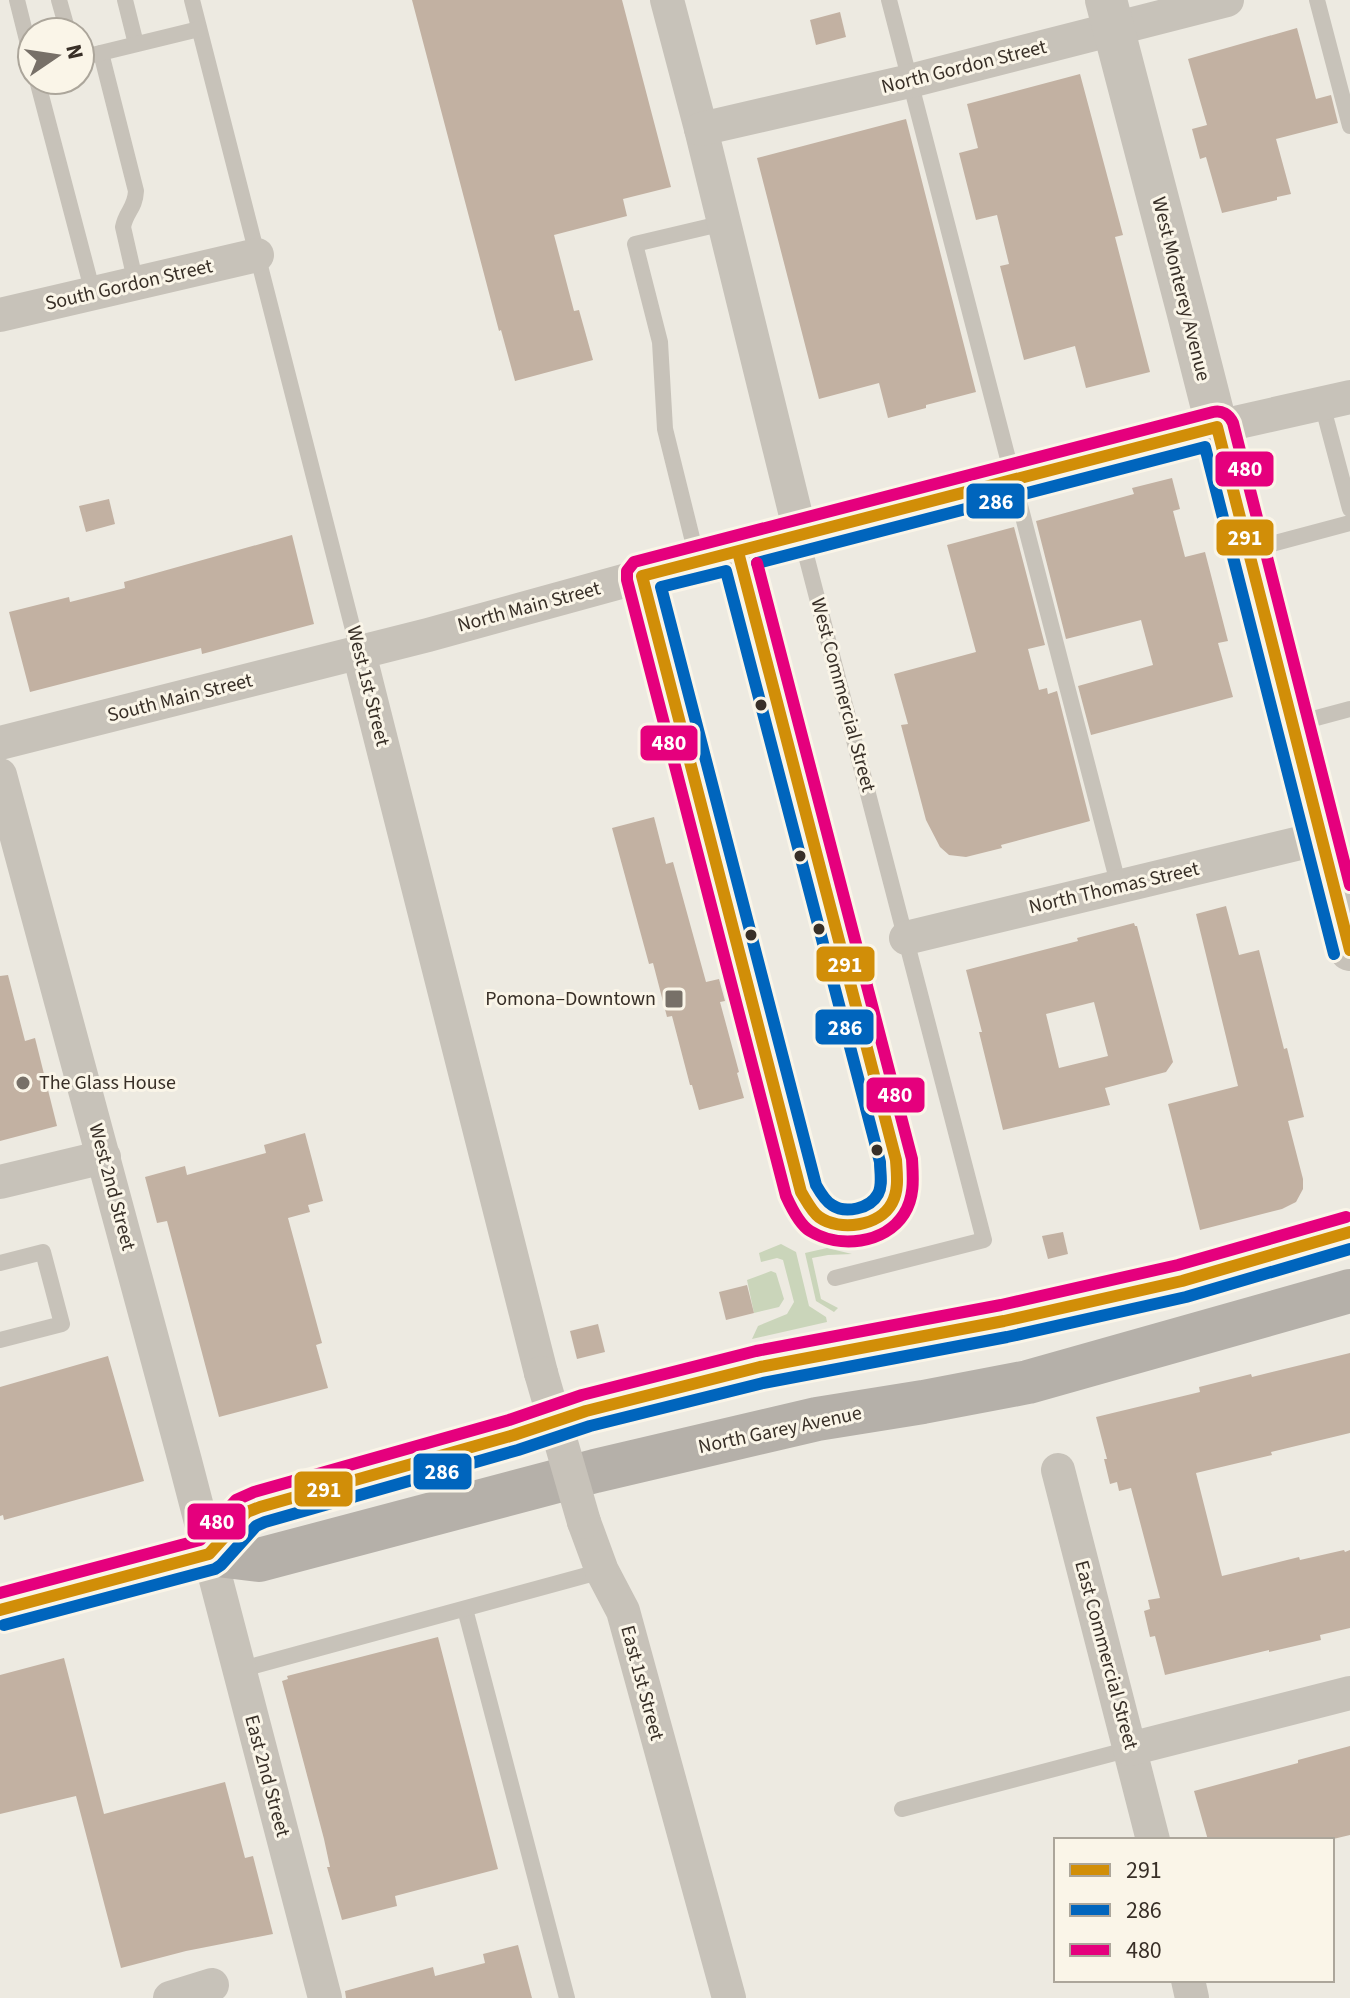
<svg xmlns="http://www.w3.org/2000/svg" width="1350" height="1998" font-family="'Source Sans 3',sans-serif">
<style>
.green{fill:#cad5ba}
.building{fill:#c2b1a2;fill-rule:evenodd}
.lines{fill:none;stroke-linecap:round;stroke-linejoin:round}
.service{stroke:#c7c2b9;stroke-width:16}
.minor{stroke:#c7c2b9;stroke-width:34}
.tertiary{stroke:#c7c2b9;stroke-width:42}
.primary{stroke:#b5b0a9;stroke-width:44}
.minor-bridge{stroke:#c7c2b9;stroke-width:34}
.bus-1-casing{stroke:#faf5e8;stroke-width:18}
.bus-2-casing{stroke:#faf5e8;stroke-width:18}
.bus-3-casing{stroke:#faf5e8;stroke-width:18}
.bus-1{stroke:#d18e08;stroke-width:12}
.bus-2{stroke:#0065bd;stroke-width:12}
.bus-3{stroke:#e5007d;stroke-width:12}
.bus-dot{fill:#382f27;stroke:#faf5e8;stroke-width:3}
.poi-dot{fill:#777068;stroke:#faf5e8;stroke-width:3}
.labels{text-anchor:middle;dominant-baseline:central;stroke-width:6;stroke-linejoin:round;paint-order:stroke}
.street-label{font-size:20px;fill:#382f27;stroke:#faf5e8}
.poi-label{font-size:20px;fill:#382f27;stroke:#faf5e8;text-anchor:end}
.line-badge{stroke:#faf5e8;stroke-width:3}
.badge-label{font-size:22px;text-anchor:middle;font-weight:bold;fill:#fff}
</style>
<rect width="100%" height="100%" fill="#edeae1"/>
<g class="green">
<polygon points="781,1244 796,1252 809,1306 826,1317 827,1322 752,1339 758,1326 787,1314 794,1302 783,1260 777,1258 761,1262 759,1253"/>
<polygon points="827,1248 852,1254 828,1255 812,1258 821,1299 838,1308 834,1312 816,1301 805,1253"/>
<polygon points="771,1271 776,1273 784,1299 779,1307 754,1313 747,1280"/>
</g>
<g class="building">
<polygon points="412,0 622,0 671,187 623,199 627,216 554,235 574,311 579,310 593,360 515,381 501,330 499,331"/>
<polygon points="840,12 846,37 816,45 810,20"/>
<polygon points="1297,28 1316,99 1331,95 1338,123 1276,139 1291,194 1277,197 1277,200 1222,213 1206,157 1200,159 1192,129 1207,125 1188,59"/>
<polygon points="1080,74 1123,235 1115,237 1150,372 1086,388 1075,346 1024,360 1000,266 1009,264 997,215 976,220 959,153 978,148 967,104"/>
<polygon points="906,119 976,392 926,405 926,408 888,418 879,383 819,399 757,158"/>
<polygon points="1172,478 1180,509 1173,511 1185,557 1205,552 1228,641 1218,643 1233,697 1091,735 1078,686 1153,665 1141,620 1066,639 1036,521 1134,494 1132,488"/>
<polygon points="109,499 115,524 86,532 79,506"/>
<polygon points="1014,527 1045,645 1028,649 1039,690 1047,688 1048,694 1057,691 1090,821 1001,845 1002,848 966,857 949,855 940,847 926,820 901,725 908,724 894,674 976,652 947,545"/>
<polygon points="292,535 314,624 202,654 201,648 30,692 9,612 69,597 70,602 125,588 124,582"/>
<polygon points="654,817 666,864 673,862 706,982 719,979 725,1001 720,1002 739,1072 737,1073 744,1098 699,1110 692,1085 690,1085 672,1016 667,1017 653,963 649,964 612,828"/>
<polygon points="1226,906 1239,955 1259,950 1284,1049 1287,1048 1304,1117 1288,1121 1303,1179 1303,1189 1296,1202 1282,1209 1200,1230 1168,1104 1238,1086 1196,914"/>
<path d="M1134,923L1135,926H1137L1173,1062L1166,1072L1105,1088L1110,1105L1003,1130L979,1032H982L966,970L1078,941L1077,938ZM1094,1002L1108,1056L1059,1068L1046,1014Z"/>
<polygon points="8,975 25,1041 35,1038 57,1126 0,1141 0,976"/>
<polygon points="305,1133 323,1201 308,1205 310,1212 288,1218 322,1343 316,1345 328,1388 219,1417 167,1221 157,1223 145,1177 185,1166 187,1175 266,1153 264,1145"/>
<polygon points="1063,1232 1068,1254 1048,1259 1042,1236"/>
<polygon points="747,1285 754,1313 726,1320 719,1292"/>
<polygon points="598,1324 605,1352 577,1359 570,1331"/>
<polygon points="1350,1353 1350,1433 1271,1452 1272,1455 1196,1473 1222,1576 1299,1557 1300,1560 1344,1550 1345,1552 1350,1550 1350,1628 1320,1635 1321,1640 1269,1652 1269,1650 1165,1675 1155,1636 1150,1637 1144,1611 1150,1609 1148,1600 1160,1598 1131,1488 1119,1491 1117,1482 1110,1484 1104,1459 1107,1459 1096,1417 1200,1392 1199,1387 1251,1374 1252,1377"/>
<polygon points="108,1356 144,1481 4,1520 3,1515 0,1516 0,1387"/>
<polygon points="438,1637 498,1869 395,1896 397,1906 342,1920 327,1867 330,1867 324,1839 282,1681 288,1679 287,1676"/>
<polygon points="64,1658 104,1814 225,1782 245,1858 253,1856 273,1934 186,1951 121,1968 76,1796 0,1814 0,1675"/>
<polygon points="1350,1746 1350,1835 1329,1840 1208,1840 1194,1791 1298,1763 1298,1760"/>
<polygon points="518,1945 532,1998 346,1998 345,1991 433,1967 435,1976 485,1963 483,1954"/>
</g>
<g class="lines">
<g class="service">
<polyline points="17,0 32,60"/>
<polyline points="59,0 68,32"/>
<polyline points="125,0 136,44"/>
<polyline points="192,0 359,653"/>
<polyline points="889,0 1119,887"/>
<polyline points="1317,0 1350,126"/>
<path d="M101,53L136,191C135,209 126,211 123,227L136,284"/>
<polyline points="80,58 199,29"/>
<polyline points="37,80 93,293"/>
<polyline points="1322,404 1350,509"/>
<polyline points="801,536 984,1240 835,1278"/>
<polyline points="1249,550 1350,523"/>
<polyline points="698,562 665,429 660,342 635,244 724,223"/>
<polyline points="642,576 801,1192 818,1217 837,1225 856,1225 877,1219 891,1205 897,1186 896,1160 738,552"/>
<polyline points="1294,724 1350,709"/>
<polyline points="0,1263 43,1252 62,1324 0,1340"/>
<polyline points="465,1609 567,1998"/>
<polyline points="239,1670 602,1571"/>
<polyline points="902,1809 1130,1749"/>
</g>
<g class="minor">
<polyline points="667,0 701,129 801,536"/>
<polyline points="701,129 910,81 1227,0"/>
<polyline points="0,315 257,255"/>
<polyline points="359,653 541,1373"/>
<polyline points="0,743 428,635 642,576 1217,427 1350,397"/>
<polyline points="0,775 185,1461 325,1998"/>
<polyline points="906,938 1321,838"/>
<polyline points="0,1182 104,1157"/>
<polyline points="1058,1470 1153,1840"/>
<polyline points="584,1522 602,1571 623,1611 729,1998"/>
<polyline points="1130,1749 1350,1693"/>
<polyline points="1188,1980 1192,1998"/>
<polyline points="170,1998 212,1985"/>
</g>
<polyline class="tertiary" points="1106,0 1187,310 1350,950"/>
<g class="primary">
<polyline points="209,1554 259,1560 595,1471 817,1419 923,1402 1028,1382 1350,1291"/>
<polyline points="0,1610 209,1554 247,1512 260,1507 514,1435 586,1411 760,1367 1004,1321 1182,1281 1350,1232"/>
</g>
<polyline class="minor-bridge" points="541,1373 584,1522"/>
<g class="bus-1-casing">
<g id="bus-1">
<path d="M738,552L896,1160C897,1175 899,1190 892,1203C880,1226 840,1232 819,1217C812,1212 806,1200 801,1192L642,576L1217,427L1350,950"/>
<polyline points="0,1610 209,1554 247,1512 260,1507 514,1435 586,1411 760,1367 1004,1321 1182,1281 1350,1232"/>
</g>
</g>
<g class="bus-2-casing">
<g id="bus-2">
<polyline points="757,563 1205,447 1334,954"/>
<path d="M726,571L880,1162C880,1173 883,1185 878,1194C870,1209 845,1214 832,1205C825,1201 820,1192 816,1185L661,587Z"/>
<polyline points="4,1625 215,1569 221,1565 256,1526 265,1522 518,1450 590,1426 763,1383 1007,1337 1186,1297 1350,1249"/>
</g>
</g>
<g class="bus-3-casing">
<g id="bus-3">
<path d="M757,563L912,1159C913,1177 915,1197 904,1214C885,1244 839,1249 810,1231C800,1225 791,1207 786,1196L627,580V571L634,562L1213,412C1222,410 1229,414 1233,423L1350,885"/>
<polyline points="0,1593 200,1540 236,1500 254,1492 509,1420 582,1395 756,1351 1001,1305 1178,1265 1346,1217"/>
</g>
</g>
<use href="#bus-1" class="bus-1"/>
<use href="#bus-2" class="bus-2"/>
<use href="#bus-3" class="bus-3"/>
</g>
<g class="bus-dot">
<circle cx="761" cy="705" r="7"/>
<circle cx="800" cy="856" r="7"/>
<circle cx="819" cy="929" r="7"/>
<circle cx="751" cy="935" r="7"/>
<circle cx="877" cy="1150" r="7"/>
</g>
<g class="poi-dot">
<rect x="664" y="989" width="20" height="20" rx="4"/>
<circle cx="23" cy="1083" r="8"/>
</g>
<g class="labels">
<g class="street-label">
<text transform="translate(964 67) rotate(-14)">North Gordon Street</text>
<text transform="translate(129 285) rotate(-13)">South Gordon Street</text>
<text transform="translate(1181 289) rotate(76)">West Monterey Avenue</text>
<text transform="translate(529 607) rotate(-15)">North Main Street</text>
<text transform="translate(368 686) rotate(76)">West 1st Street</text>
<text transform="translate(843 695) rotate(75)">West Commercial Street</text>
<text transform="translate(180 698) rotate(-14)">South Main Street</text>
<text transform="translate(1114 888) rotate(-13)">North Thomas Street</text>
<text transform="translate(112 1187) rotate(75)">West 2nd Street</text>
<text transform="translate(780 1430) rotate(-12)">North Garey Avenue</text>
<text transform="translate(1106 1655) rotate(75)">East Commercial Street</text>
<text transform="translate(642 1683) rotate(75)">East 1st Street</text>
<text transform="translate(267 1776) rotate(75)">East 2nd Street</text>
</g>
<g class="poi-label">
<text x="656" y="999">Pomona–Downtown</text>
<text x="39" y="1083" text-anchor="start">The Glass House</text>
</g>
</g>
<g class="line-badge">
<rect x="1214" y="450" width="61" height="38" rx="8" fill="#e5007d"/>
<rect x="965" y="482" width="61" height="38" rx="8" fill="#0065bd"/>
<rect x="1215" y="518" width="60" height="39" rx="8" fill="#d18e08"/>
<rect x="639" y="724" width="60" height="38" rx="8" fill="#e5007d"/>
<rect x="815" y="945" width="61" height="38" rx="8" fill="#d18e08"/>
<rect x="814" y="1008" width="61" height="38" rx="8" fill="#0065bd"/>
<rect x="865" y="1076" width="61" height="38" rx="8" fill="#e5007d"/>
<rect x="412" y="1452" width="61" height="39" rx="8" fill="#0065bd"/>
<rect x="293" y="1470" width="61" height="38" rx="8" fill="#d18e08"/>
<rect x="186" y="1502" width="61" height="39" rx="8" fill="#e5007d"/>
</g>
<g class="badge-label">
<text x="1245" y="476">480</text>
<text x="996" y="509">286</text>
<text x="1245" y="545">291</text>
<text x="669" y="750">480</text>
<text x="845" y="972">291</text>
<text x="845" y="1035">286</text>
<text x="895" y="1102">480</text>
<text x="442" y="1479">286</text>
<text x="324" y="1497">291</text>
<text x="217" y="1529">480</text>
</g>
<rect x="1054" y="1838" width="280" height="144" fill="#faf5e8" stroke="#aca69b" stroke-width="2"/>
<rect x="1070" y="1864" width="40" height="12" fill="#d18e08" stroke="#aca69b" stroke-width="2"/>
<text x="1126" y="1878" font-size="24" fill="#382f27">291</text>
<rect x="1070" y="1904" width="40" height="12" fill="#0065bd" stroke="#aca69b" stroke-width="2"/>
<text x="1126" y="1918" font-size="24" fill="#382f27">286</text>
<rect x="1070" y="1944" width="40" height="12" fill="#e5007d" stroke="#aca69b" stroke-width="2"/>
<text x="1126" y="1958" font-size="24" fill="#382f27">480</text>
<g transform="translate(56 56) rotate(77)"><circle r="38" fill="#faf5e8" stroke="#aca69b" stroke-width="2"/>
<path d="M0-6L14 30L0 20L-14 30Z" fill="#777068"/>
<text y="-12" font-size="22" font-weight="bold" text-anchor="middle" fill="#382f27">N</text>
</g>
</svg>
